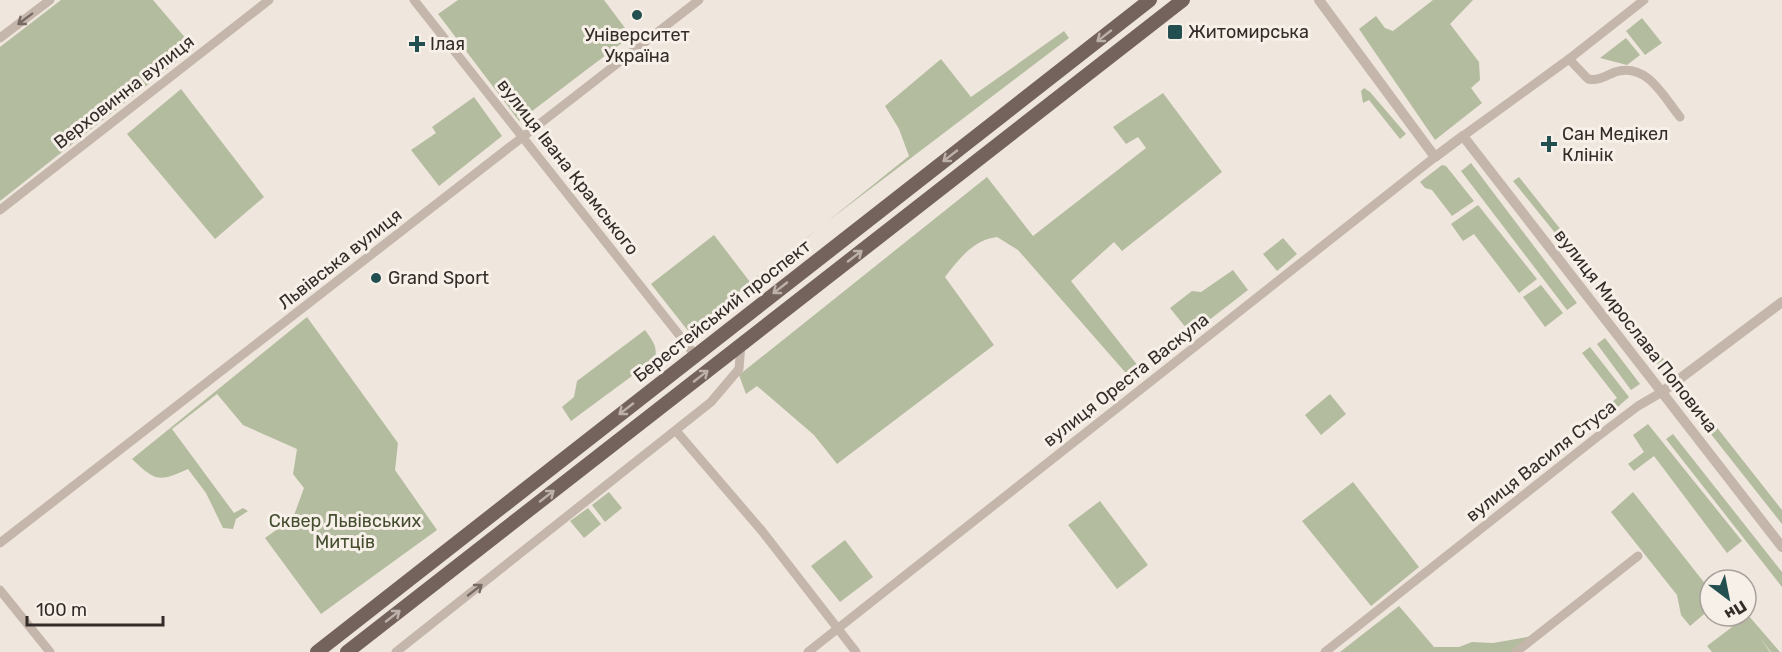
<svg xmlns="http://www.w3.org/2000/svg" width="1782" height="652" font-family="Rubik,sans-serif">
<style>
.green{fill:#b4bc9f}
.lines{fill:none;stroke-linecap:round;stroke-linejoin:round}
.minor{stroke:#c5b6ab;stroke-width:9}
.tertiary{stroke:#c5b6ab;stroke-width:10}
.primary{stroke:#74635c;stroke-width:14}
.oneway{stroke:#756a64}
.oneway2{stroke:#bcb1aa}
.poi-dot{fill:#244f50;stroke:#f7f0e9;stroke-width:2}
.labels{text-anchor:middle;dominant-baseline:central;stroke-width:6;stroke-linejoin:round;paint-order:stroke}
.poi-label{font-size:18px;fill:#342c29;stroke:#f7f0e9;text-anchor:start}
.street-label{font-size:18px;fill:#342c29;stroke:#f7f0e9}
.park-label{font-size:18px;fill:#454f30;stroke:#f7f0e9}
</style>
<rect width="100%" height="100%" fill="#efe6dd"/>
<g class="green">
<polygon points="61,0 153,0 194,48 0,201 0,47"/>
<polygon points="458,0 604,0 631,36 519,121 438,14"/>
<polygon points="1433,0 1473,0 1450,24 1479,62 1480,80 1471,88 1482,103 1435,140 1359,29 1376,16 1385,28 1393,31"/>
<polygon points="1642,18 1662,43 1645,55 1626,31"/>
<polygon points="1064,31 1069,38 828,221 909,156 899,129 885,106 941,59 971,97"/>
<polygon points="1626,38 1640,55 1627,65 1600,58"/>
<polygon points="1364,88 1370,92 1406,134 1400,139 1369,100 1363,103 1361,91"/>
<polygon points="181,89 264,197 215,239 127,134"/>
<path d="M1163,93L1222,172L1122,251L1114,242L1071,281L1142,371L1132,380L1018,250L997,237C973,240 959,259 945,277L994,345L837,464L814,435L757,386L746,394L739,375L987,177L1033,236L1146,148L1138,137L1126,144L1113,127Z"/>
<polygon points="474,97 502,136 439,186 411,150 436,133 432,127"/>
<polygon points="1471,163 1577,303 1567,310 1461,171"/>
<polygon points="1442,165 1446,166 1474,201 1452,216 1432,190 1425,188 1420,182"/>
<polygon points="1519,177 1600,279 1594,281 1513,181"/>
<polygon points="1478,205 1537,279 1519,293 1474,234 1463,241 1451,224"/>
<polygon points="823,225 689,332 651,284 714,235 750,282"/>
<polygon points="1283,238 1297,254 1277,271 1263,254"/>
<polygon points="1233,270 1248,290 1191,334 1170,308 1192,291 1201,292"/>
<polygon points="1541,285 1563,313 1545,327 1523,297"/>
<polygon points="1612,294 1673,371 1663,372 1606,298"/>
<path d="M307,317L398,443L395,470L437,530L321,614L265,538L293,518L304,488L293,474L297,449L243,425L217,394L172,429L234,513L243,508L248,511L236,519L233,529L223,528L206,493L188,469C159,482 156,482 132,459Z"/>
<path d="M645,330C652,340 658,346 655,359L571,421L562,407L574,397L577,381Z"/>
<polygon points="1605,338 1640,384 1631,390 1597,344"/>
<polygon points="1590,347 1629,397 1602,421 1597,414 1617,398 1582,353"/>
<polygon points="1689,392 1782,510 1782,524 1684,400"/>
<polygon points="1330,394 1346,414 1321,435 1305,415"/>
<polygon points="1648,424 1742,541 1727,553 1654,456 1634,471 1628,464 1644,452 1633,435"/>
<polygon points="1673,434 1782,572 1782,587 1666,439"/>
<polygon points="1353,482 1419,567 1371,606 1302,521"/>
<polygon points="609,492 622,508 605,522 592,505"/>
<polygon points="1633,492 1710,590 1710,609 1690,626 1681,615 1677,595 1611,512"/>
<polygon points="1100,501 1148,565 1117,589 1068,525"/>
<polygon points="588,508 601,524 584,538 570,521"/>
<polygon points="845,540 873,577 840,602 811,566"/>
<polygon points="1399,606 1434,647 1459,647 1472,642 1493,643 1538,635 1512,652 1340,652"/>
<polygon points="1748,615 1780,652 1771,652 1760,638 1770,652 1712,652 1707,646 1744,618 1743,616"/>
</g>
<g class="lines">
<g class="minor">
<polyline points="414,0 695,355"/>
<polyline points="0,38 50,0"/>
<path d="M1569,59L1588,79C1599,81 1605,76 1615,72C1647,62 1663,96 1680,117"/>
<polyline points="1463,136 1569,59 1644,0"/>
<polyline points="0,210 269,0"/>
<polyline points="677,432 762,531 856,652"/>
<polyline points="0,543 699,0"/>
<polyline points="0,590 50,652"/>
<polyline points="396,652 711,402 739,369 741,344"/>
<polyline points="808,652 1435,157"/>
<polyline points="1325,652 1597,437 1638,406 1662,392"/>
<polyline points="1516,652 1638,556"/>
</g>
<g class="tertiary">
<polyline points="1319,0 1435,157 1463,136 1782,547"/>
<polyline points="1662,392 1782,302"/>
</g>
<g class="primary">
<polyline points="317,652 1150,0"/>
<polyline points="347,652 1183,0"/>
</g>
</g>
<defs><path id="oneway-shaft" d="M-6 0H5M1.5-3L5.5 0L1.5 3" fill="none" stroke-width="1.6" stroke-linecap="round" stroke-linejoin="round" transform="scale(1.5)"/></defs>
<g class="oneway">
<use href="#oneway-shaft" transform="translate(25 19) rotate(143)"/>
<use href="#oneway-shaft" transform="translate(475 590) rotate(-38)"/>
</g>
<g class="oneway2">
<use href="#oneway-shaft" transform="translate(1104 36) rotate(142)"/>
<use href="#oneway-shaft" transform="translate(950 156) rotate(142)"/>
<use href="#oneway-shaft" transform="translate(855 256) rotate(-38)"/>
<use href="#oneway-shaft" transform="translate(780 288) rotate(142)"/>
<use href="#oneway-shaft" transform="translate(701 376) rotate(-38)"/>
<use href="#oneway-shaft" transform="translate(626 409) rotate(142)"/>
<use href="#oneway-shaft" transform="translate(547 496) rotate(-38)"/>
<use href="#oneway-shaft" transform="translate(393 616) rotate(-38)"/>
</g>
<g class="poi-dot">
<circle cx="637" cy="15" r="6"/>
<rect x="1167" y="24" width="16" height="16" rx="3"/>
<path d="M414 35h6v6h6v6h-6v6h-6v-6h-6v-6h6z"/>
<path d="M1546 135h6v6h6v6h-6v6h-6v-6h-6v-6h6z"/>
<circle cx="376" cy="278" r="6"/>
</g>
<g class="labels">
<g class="poi-label">
<text x="1188" y="32">Житомирська</text>
<text x="637" y="35" text-anchor="middle">Університет<tspan x="637" dy="21">Україна</tspan></text>
<text x="430" y="44">Ілая</text>
<text x="1562" y="134">Сан Медікел<tspan x="1562" dy="21">Клінік</tspan></text>
<text x="388" y="278">Grand Sport</text>
</g>
<g class="street-label">
<text transform="translate(124 92) rotate(-38)">Верховинна вулиця</text>
<text transform="translate(568 167) rotate(52)">вулиця Івана Крамського</text>
<text transform="translate(340 259) rotate(-38)">Львівська вулиця</text>
<text transform="translate(722 311) rotate(-38)">Берестейський проспект</text>
<text transform="translate(1636 331) rotate(52)">вулиця Мирослава Поповича</text>
<text transform="translate(1126 380) rotate(-38)">вулиця Ореста Васкула</text>
<text transform="translate(1541 461) rotate(-38)">вулиця Василя Стуса</text>
</g>
<g class="park-label">
<text x="345" y="521">Сквер Львівських<tspan x="345" dy="21">Митців</tspan></text>
</g>
</g>
<g transform="translate(1728 598) rotate(148)"><circle r="28" fill="#f7f0e9" stroke="#a9a29c" stroke-width="1.5"/>
<path d="M0-4.5L10 22L0 15L-10 22Z" fill="#244f50"/>
<text y="-9" font-size="16" font-weight="bold" text-anchor="middle" fill="#342c29">Пн</text>
</g>
<path d="M27 616v9h136v-9" fill="none" stroke="#342c29" stroke-width="3"/>
<text x="36" y="616" font-size="18" fill="#342c29" stroke="#f7f0e9" stroke-width="4.5" paint-order="stroke">100 m</text>
</svg>
